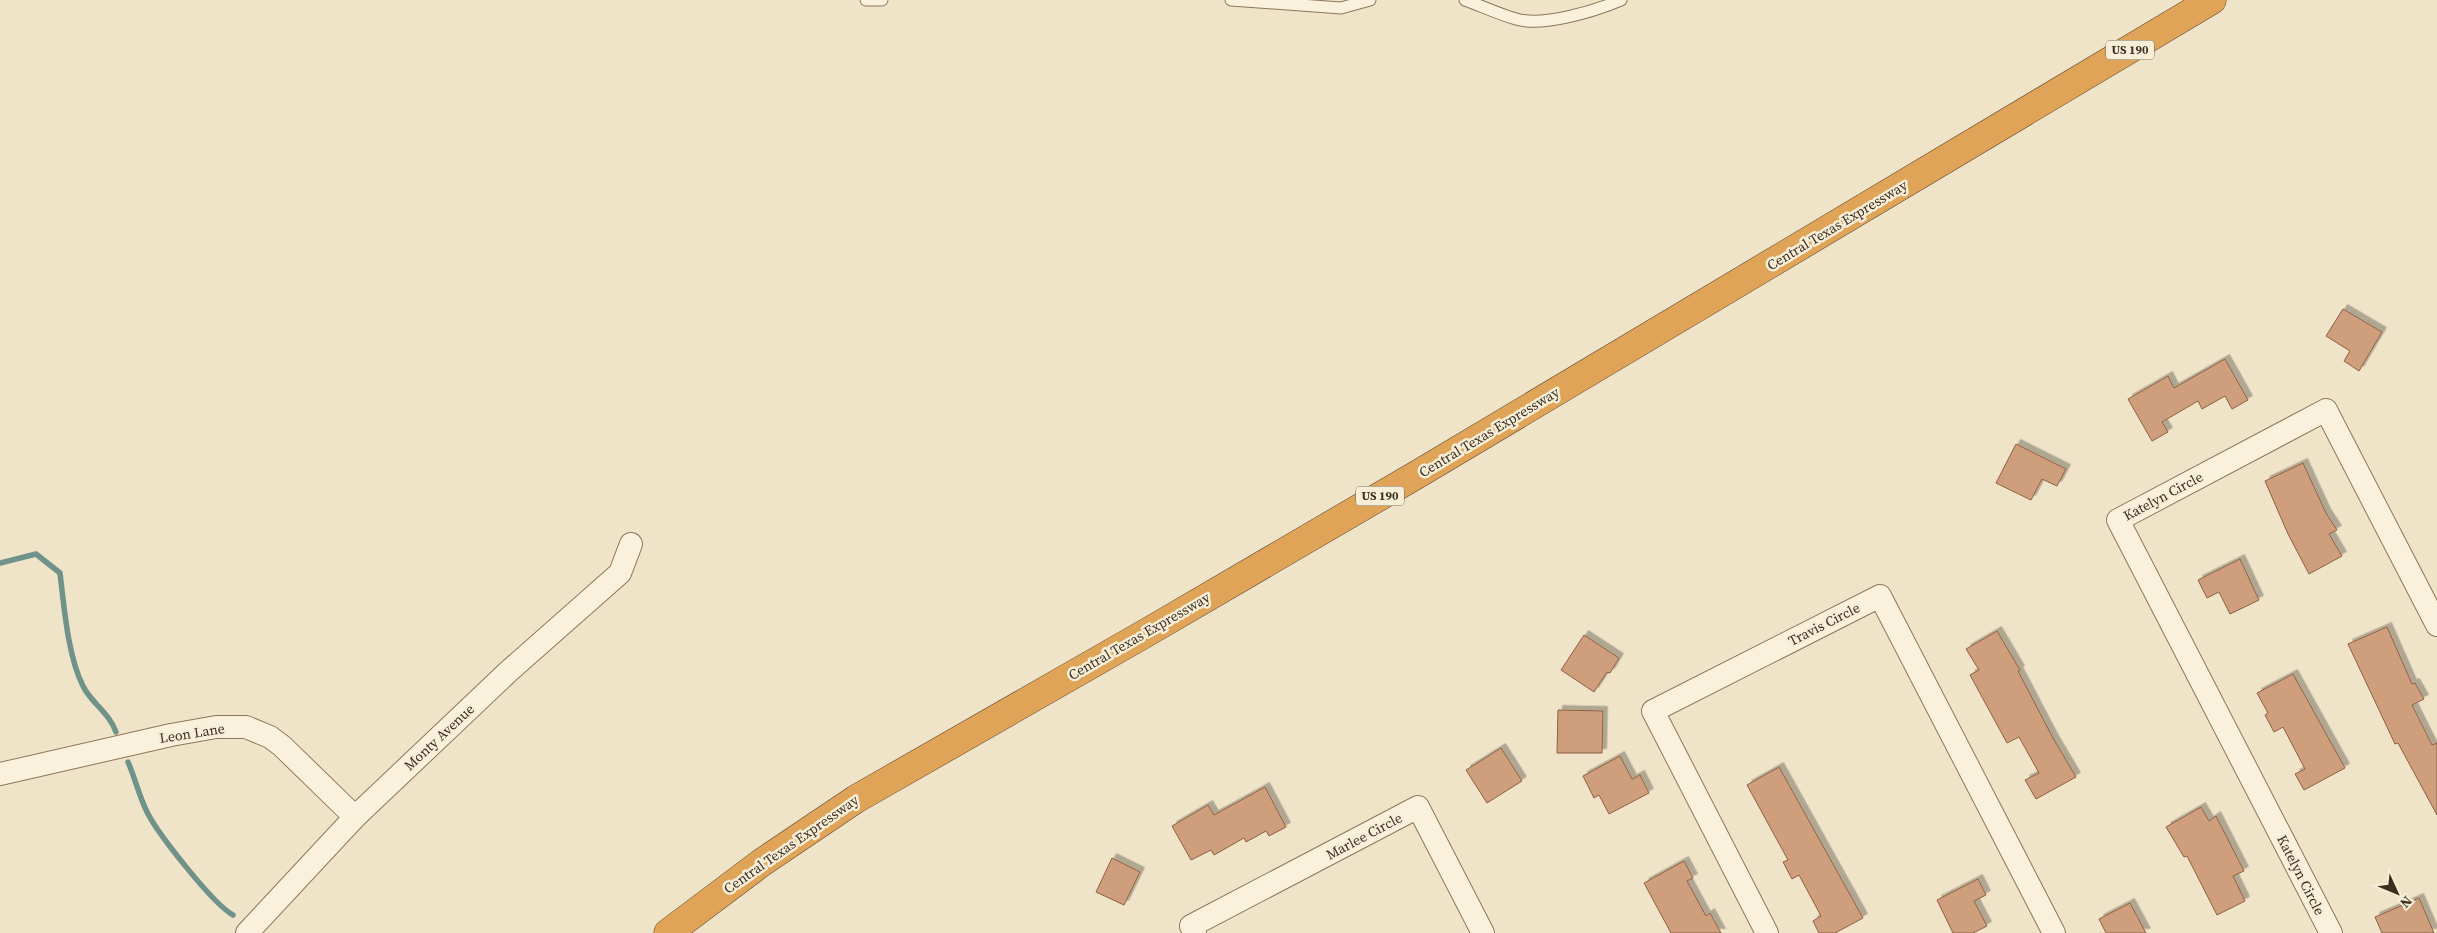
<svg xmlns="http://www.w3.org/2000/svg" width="2437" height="933" font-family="'Source Serif 4',serif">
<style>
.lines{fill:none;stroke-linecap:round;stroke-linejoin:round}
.stream{stroke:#6f938a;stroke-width:5.5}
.building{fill:#cf9f7d;stroke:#8d5f41;filter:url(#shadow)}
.lane-casing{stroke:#8d765c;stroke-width:13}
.street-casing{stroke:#8d765c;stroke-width:24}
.highway-casing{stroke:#5b4430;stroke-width:29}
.lane{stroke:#faf1dc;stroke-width:11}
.street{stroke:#faf1dc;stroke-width:22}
.highway{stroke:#e0a458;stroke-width:28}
.labels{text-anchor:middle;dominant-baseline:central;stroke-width:5;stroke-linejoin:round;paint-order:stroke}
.shield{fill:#f7eed8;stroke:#756857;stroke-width:1}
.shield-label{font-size:12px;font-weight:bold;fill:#3d2e20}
.street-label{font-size:14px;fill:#3d2e20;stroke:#f7eed8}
</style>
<defs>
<filter id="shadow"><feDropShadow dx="4.5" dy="-4.5" stdDeviation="0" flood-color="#0004"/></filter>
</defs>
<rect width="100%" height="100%" fill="#f0e4c8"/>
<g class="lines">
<g class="stream">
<path d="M0,563L36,554L60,573C64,606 68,657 83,686C91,703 109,712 116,732"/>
<path d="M128,762C135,778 139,796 147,812C158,834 213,904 233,915"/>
</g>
</g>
<g class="building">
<polygon points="2343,309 2382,332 2359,371 2344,361 2350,351 2326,336"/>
<polygon points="2225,359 2248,400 2232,409 2225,396 2202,409 2198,401 2162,422 2168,432 2152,441 2128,399 2168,376 2174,388"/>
<polygon points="2016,444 2066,469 2057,486 2042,479 2031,500 1996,483"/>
<polygon points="2303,463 2326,513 2337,530 2329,534 2342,556 2309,574 2288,534 2265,481"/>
<polygon points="2240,559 2259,600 2230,614 2219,592 2207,598 2198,580"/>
<polygon points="2387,627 2412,684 2415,683 2424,699 2412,705 2432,745 2437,743 2437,815 2398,743 2395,744 2348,644"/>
<polygon points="1997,631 2020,670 2018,671 2053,738 2076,777 2036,799 2025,780 2039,773 2019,737 2007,743 1970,675 1979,670 1966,649"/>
<polygon points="1584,635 1619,658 1610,673 1607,672 1594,692 1561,670"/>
<polygon points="2293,674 2345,768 2304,790 2295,774 2305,769 2283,727 2274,732 2265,715 2268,713 2257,693"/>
<polygon points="1558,710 1603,711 1602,753 1557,753"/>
<polygon points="1501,748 1522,781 1487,803 1466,770"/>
<polygon points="1620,756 1632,779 1640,775 1649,793 1609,814 1599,795 1594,798 1583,776"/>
<polygon points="1779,767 1863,918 1835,933 1819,933 1813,921 1821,916 1799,875 1792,879 1783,862 1788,860 1747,785"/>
<polygon points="1265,787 1286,827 1269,836 1266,831 1246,842 1244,838 1214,855 1211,850 1191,860 1172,826 1208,805 1214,815"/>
<polygon points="2201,807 2209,821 2216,816 2244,871 2233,876 2245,901 2217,915 2187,856 2184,857 2166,827"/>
<polygon points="1112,858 1140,872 1124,905 1096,892"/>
<polygon points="1684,861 1693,878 1687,881 1706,916 1710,913 1721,933 1671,933 1644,883"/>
<polygon points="1978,879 1986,895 1974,901 1987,926 1973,933 1953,933 1937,900"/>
<polygon points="2419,898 2434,933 2382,933 2375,917"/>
<polygon points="2130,903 2146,933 2106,933 2099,919"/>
</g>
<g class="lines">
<g class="lane-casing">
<g id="lane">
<polyline points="866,0 882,0"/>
<polyline points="1231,0 1341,8 1370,0"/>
<path d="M1465,0C1482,6 1498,14 1516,19C1543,27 1595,11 1621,0"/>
</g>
</g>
<g class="street-casing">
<g id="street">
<polyline points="0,774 171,735 216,727 246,727 270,737 282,746 355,817"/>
<polyline points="247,933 355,817 509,671 620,573 631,544"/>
<polyline points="1195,933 1191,926 1418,807 1483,933"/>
<polyline points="1767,933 1653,711 1880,596 2054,933"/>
<polyline points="2331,933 2118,520 2326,410 2437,625"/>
</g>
</g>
<g class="highway-casing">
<polyline id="highway" points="668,933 761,863 856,799 1146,633 1418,474 2212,0"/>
</g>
<use href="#lane" class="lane"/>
<use href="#street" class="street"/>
<use href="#highway" class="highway"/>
</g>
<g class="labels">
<g class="shield">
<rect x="2106" y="40.5" width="48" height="19" rx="4"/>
<rect x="1356" y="486.5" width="48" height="19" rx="4"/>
</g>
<g class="shield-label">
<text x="2130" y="50">US 190</text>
<text x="1380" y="496">US 190</text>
</g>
<g class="street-label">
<text transform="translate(1837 225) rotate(-31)">Central Texas Expressway</text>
<text transform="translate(1489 432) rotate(-31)">Central Texas Expressway</text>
<text transform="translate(2163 496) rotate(-28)">Katelyn Circle</text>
<text transform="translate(1824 624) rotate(-27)">Travis Circle</text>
<text transform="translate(1139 636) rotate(-30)">Central Texas Expressway</text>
<text transform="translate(192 733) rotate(-9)">Leon Lane</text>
<text transform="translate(439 737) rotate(-43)">Monty Avenue</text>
<text transform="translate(1364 836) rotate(-28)">Marlee Circle</text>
<text transform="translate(791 844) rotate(-35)">Central Texas Expressway</text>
<text transform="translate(2301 875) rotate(63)">Katelyn Circle</text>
</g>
</g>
<g transform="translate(2397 893) rotate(134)" stroke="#f7eed8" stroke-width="4" paint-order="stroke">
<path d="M0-4L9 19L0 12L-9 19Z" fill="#3d2e20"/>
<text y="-8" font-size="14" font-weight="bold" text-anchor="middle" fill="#3d2e20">N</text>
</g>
</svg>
